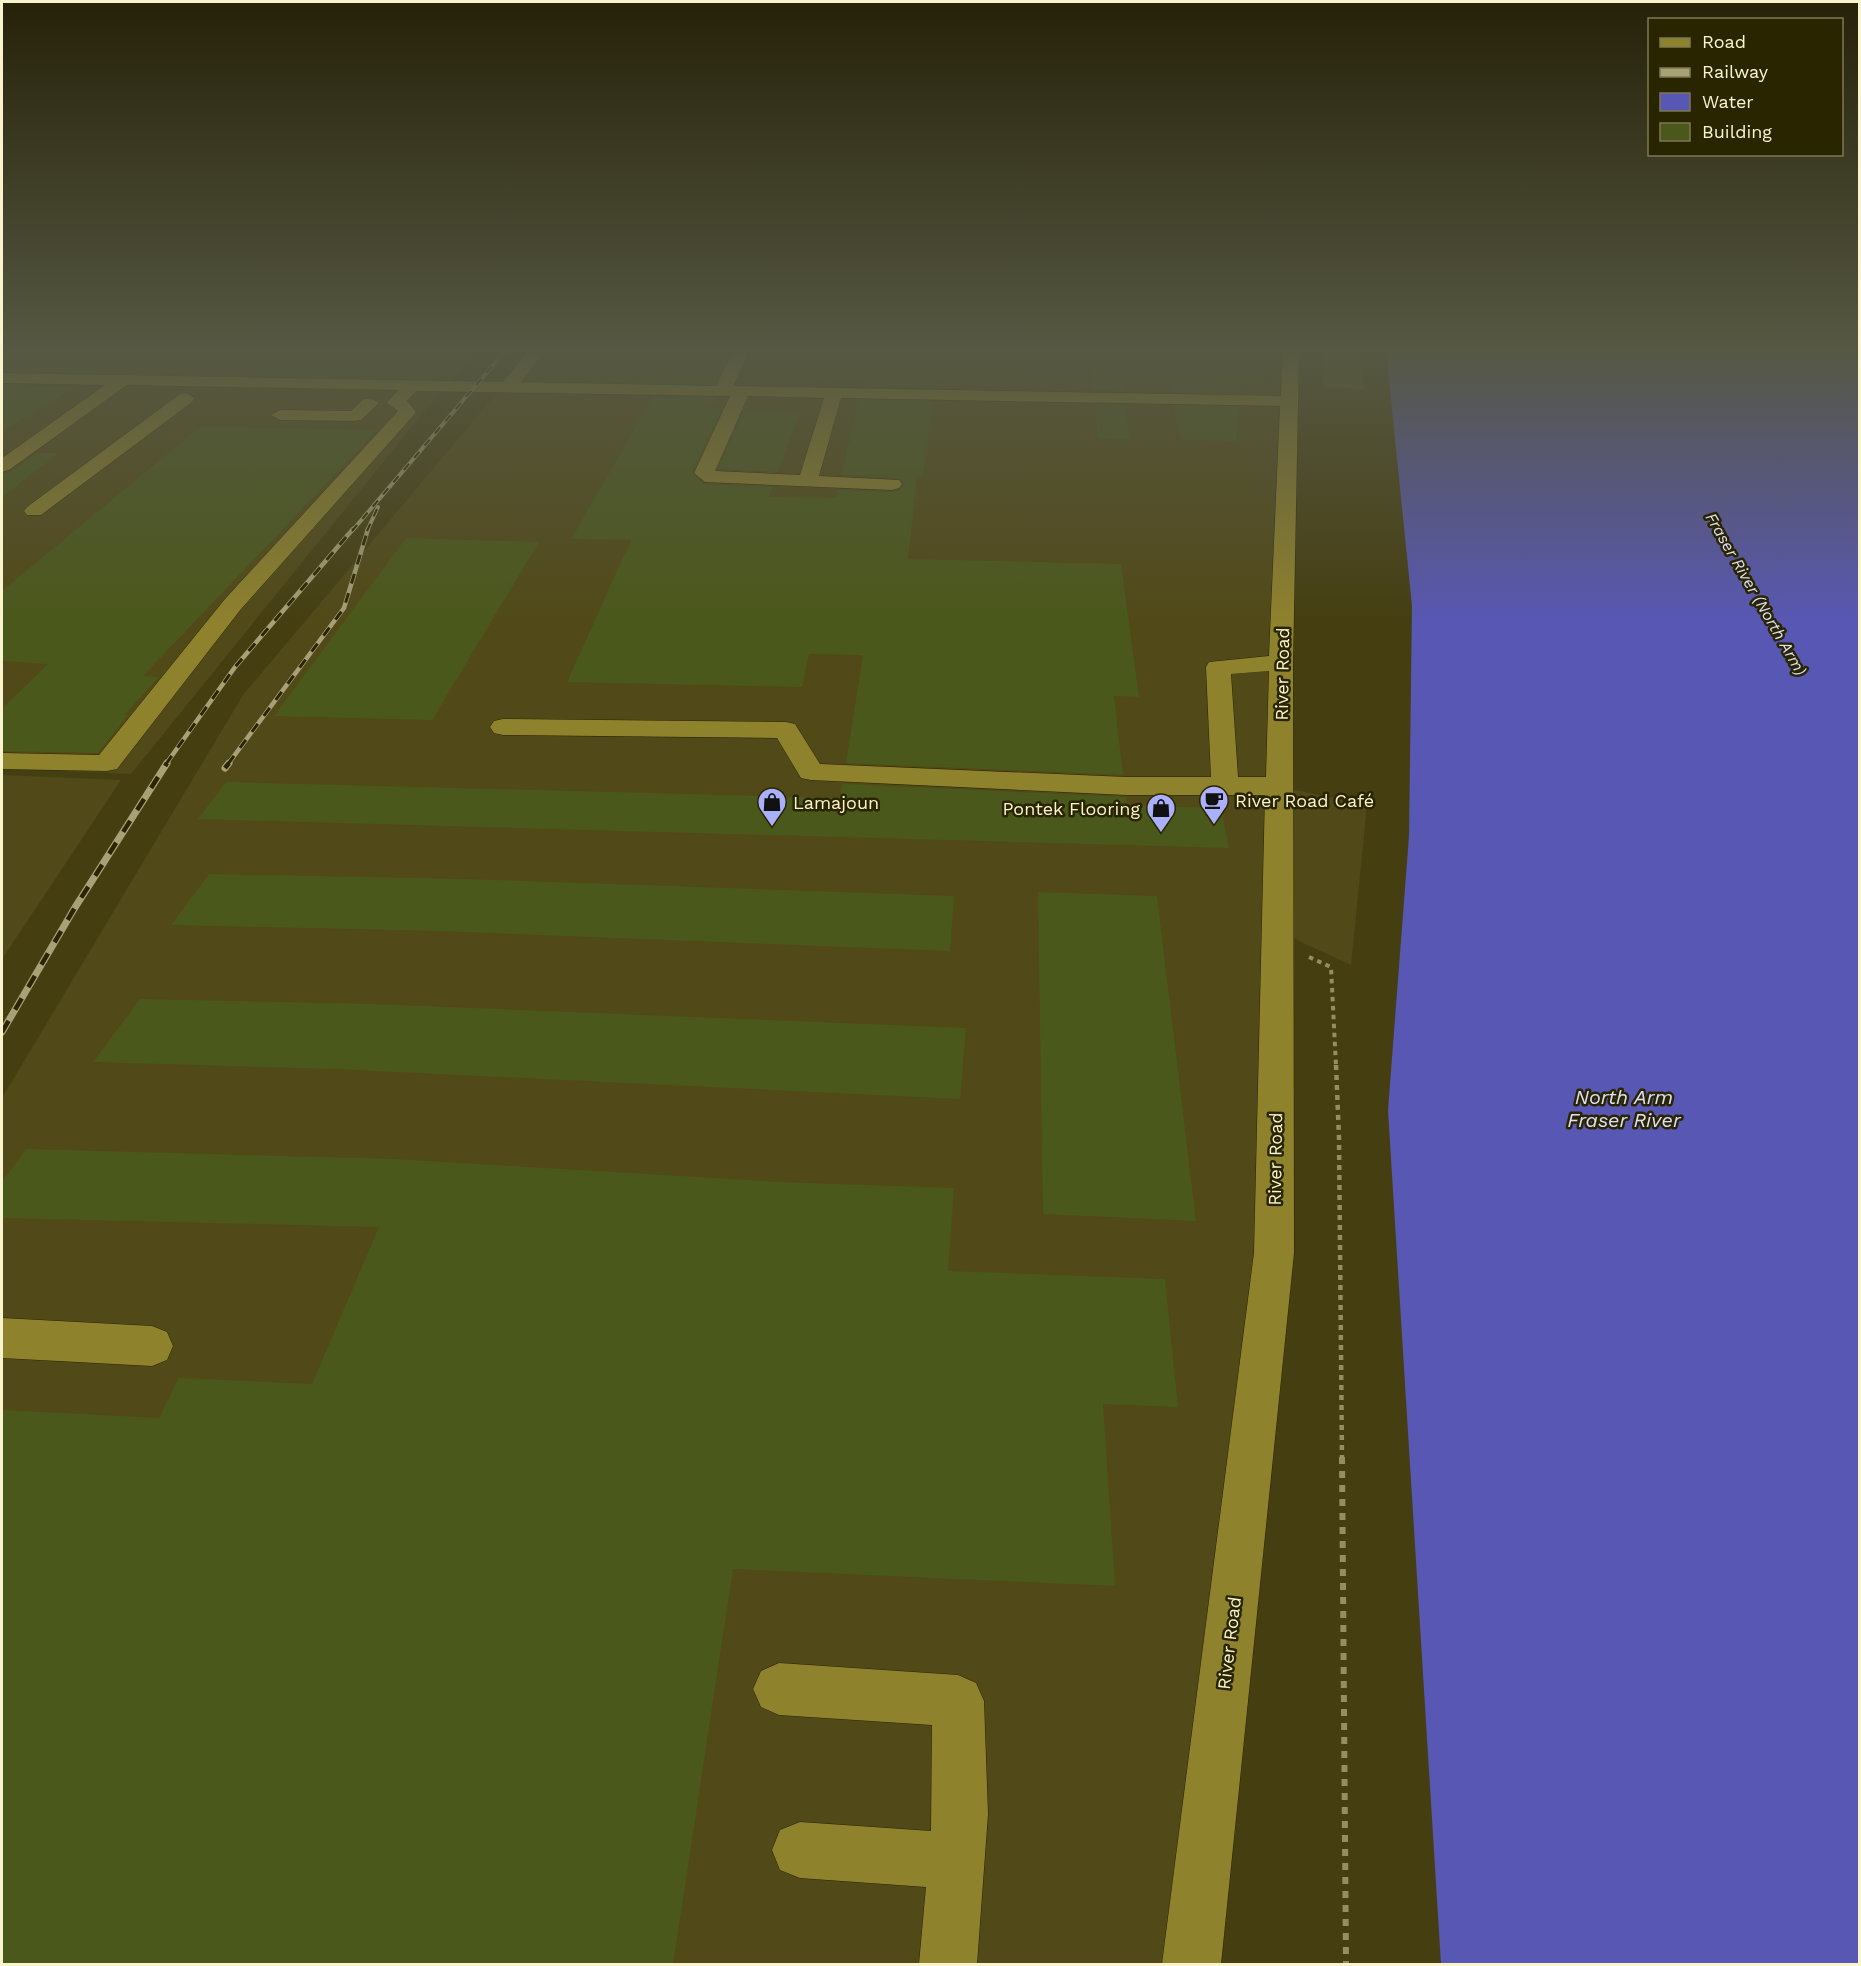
<svg xmlns="http://www.w3.org/2000/svg" width="1861" height="1966" font-family="'Work Sans',sans-serif">
<style>
.built{fill:#514917}
.water{fill:#5857b4}
.building{fill:#4b581b}
.lines{fill:none;stroke-linecap:round;stroke-linejoin:round}
.minor-casing{stroke:#29250a;stroke-width:1}
.path-far2{stroke:#958e63;stroke-width:4;stroke-dasharray:4.5 4.5;stroke-linecap:butt}
.path-far1{stroke:#958e63;stroke-width:4.5;stroke-dasharray:5 5;stroke-linecap:butt}
.path{stroke:#958e63;stroke-width:6;stroke-dasharray:7 7;stroke-linecap:butt}
.minor{fill:#8f822d;fill-rule:evenodd}
.rail-far2-casing{stroke:#a8a177;stroke-width:4}
.rail-far1-casing{stroke:#a8a177;stroke-width:4.5}
.rail-casing{stroke:#a8a177;stroke-width:7}
.rail-far2{stroke:#2a2501;stroke-width:2;stroke-dasharray:8;stroke-linecap:butt}
.rail-far1{stroke:#2a2501;stroke-width:3;stroke-dasharray:10;stroke-linecap:butt}
.rail{stroke:#2a2501;stroke-width:4.5;stroke-dasharray:13;stroke-linecap:butt}
.labels{text-anchor:middle;dominant-baseline:central;stroke-width:5;stroke-linejoin:round;paint-order:stroke}
.far-water-label{font-size:16px;font-style:italic;fill:#dde0f9;stroke:#2a2501}
.street-label{font-size:18px;fill:#faf4cc;stroke:#2a2501}
.poi-label{font-size:18px;fill:#faf4cc;stroke:#2a2501;text-anchor:start}
.water-label{font-size:20px;font-style:italic;fill:#dde0f9;stroke:#2a2501}
</style>
<rect width="100%" height="100%" fill="#453e11"/>
<g class="built">
<polygon points="2,350 481,350 435,398 131,774 2,768"/>
<polygon points="533,350 1291,350 1274,1253 1192,1964 2,1964 2,1098 243,695"/>
<polygon points="2,775 121,780 2,959"/>
<polygon points="1291,789 1367,805 1351,965 1286,935"/>
</g>
<polygon class="water" points="1386,350 1859,350 1859,1964 1441,1964 1388,1110 1409,836 1412,606"/>
<g class="building">
<polygon points="2,350 129,350 96,372 2,371"/>
<polygon points="680,350 685,350 731,351 715,384 661,383"/>
<polygon points="811,350 947,350 943,379 936,379 934,387 863,386 865,378 801,376"/>
<polygon points="1090,350 1117,350 1123,391 1094,390"/>
<polygon points="1161,350 1243,350 1240,393 1170,392"/>
<polygon points="1322,350 1357,350 1364,390 1324,387"/>
<polygon points="2,385 75,387 2,432"/>
<polygon points="653,397 715,398 710,408 720,408 721,411 692,472 704,484 772,487 769,497 836,498 838,490 892,492 900,490 904,484 899,478 841,475 859,401 933,402 923,477 917,476 908,559 1121,564 1139,697 1114,696 1123,775 846,763 863,655 809,654 802,687 567,682 631,540 571,539"/>
<polygon points="1095,405 1125,405 1130,439 1098,438"/>
<polygon points="1173,406 1239,407 1236,441 1181,440"/>
<polygon points="744,411 800,413 778,472 718,469"/>
<polygon points="201,426 377,430 143,676 159,677 124,715 128,715 98,753 2,751 2,709 48,664 2,661 2,591"/>
<polygon points="37,453 59,453 2,497 2,474 10,472"/>
<polygon points="406,538 539,542 432,720 274,716"/>
<polygon points="226,782 840,798 842,784 1126,797 1126,805 1221,808 1229,848 198,819"/>
<polygon points="209,874 467,879 954,896 950,951 440,931 171,925"/>
<polygon points="1038,892 1157,896 1196,1221 1043,1214"/>
<polygon points="140,999 372,1004 966,1028 960,1099 335,1069 93,1062"/>
<polygon points="26,1149 395,1159 779,1182 954,1188 948,1271 1165,1279 1178,1407 1103,1404 1115,1586 733,1569 673,1965 2,1965 2,1410 159,1418 179,1378 312,1384 379,1227 2,1218 2,1182"/>
</g>
<g class="lines">
<g class="minor-casing">
<g id="minor">
<path d="M529,350H546L521,382L716,386L734,350H750L733,386L1281,396L1283,350H1299L1293,663L1294,1253L1221,1964H1162L1254,1253L1265,795H1126L811,780L801,778L777,738L503,735L494,733L490,727L494,721L503,719L786,722L795,724L820,764L1126,777H1211L1206,667L1209,662L1269,656L1280,406L841,398L819,476L899,480L902,484L899,488L892,490L705,482L694,473L730,396L416,391L407,401L416,412L413,416L241,609L117,769L107,771L2,769V753L99,755L225,599L398,411L387,403L398,390L127,385L9,470L2,472V458L105,385L2,383V373L503,382ZM748,396L824,398L800,475L715,471ZM1269,671L1266,777H1238L1231,674Z"/>
<polygon points="186,393 195,398 192,402 41,515 27,515 24,511 27,507 180,394"/>
<polygon points="370,398 379,403 361,420 355,421 280,420 271,415 280,410 351,411 364,399"/>
<polygon points="2,1318 152,1326 167,1332 173,1346 167,1360 152,1366 2,1358"/>
<polygon points="779,1663 958,1675 976,1683 984,1701 988,1814 977,1964 919,1964 926,1887 800,1878 780,1870 772,1850 780,1830 800,1822 931,1831 932,1725 779,1715 761,1707 753,1689 761,1671"/>
</g>
</g>
<polyline class="path-far2" points="1309,957 1331,967 1336,1066"/>
<polyline class="path-far1" points="1336,1065 1339,1138 1342,1459"/>
<polyline class="path" points="1342,1457 1346,1964"/>
<use href="#minor" class="minor"/>
<g class="rail-far2-casing">
<g id="rail-far2">
<polyline points="352,531 506,350"/>
<polyline points="367,531 378,507"/>
</g>
</g>
<g class="rail-far1-casing">
<g id="rail-far1">
<polyline points="166,764 235,667 353,529"/>
<polyline points="228,764 344,608 368,529"/>
</g>
</g>
<g class="rail-casing">
<g id="rail">
<polyline points="225,768 229,763"/>
<polyline points="2,1032 74,909 167,763"/>
</g>
</g>
<use href="#rail-far2" class="rail-far2"/>
<use href="#rail-far1" class="rail-far1"/>
<use href="#rail" class="rail"/>
</g>
<linearGradient id="sky" x2="0" y2="1"><stop stop-color="#262209"/><stop offset="0.56" stop-color="#565843"/><stop offset="1" stop-color="#565843" stop-opacity="0"/></linearGradient>
<rect width="1861" height="625" fill="url(#sky)"/>
<defs>
<g id="cafe-pin" transform="scale(1.5)"><path d="M0 17L-7.5 6A9.5 9.5 0 1 1 7.5 6Z" fill="#aab0fb" stroke="#2a2501"/><path d="M-5.5-4.5H6V0H3Q3 3.5 0 3.5H-2.5Q-5.5 3.5-5.5 0ZM3-3.2v2h1.7v-2ZM-6 4.5H4V6H-6Z" fill="#111"/></g>
<g id="shop-pin" transform="scale(1.5)"><path d="M0 17L-7.5 6A9.5 9.5 0 1 1 7.5 6Z" fill="#aab0fb" stroke="#2a2501"/><path d="M-5-2.5h2.3a2.7 3.5 0 0 1 5.4 0H5L5.5 6h-11ZM-1.5-2.5h3a1.5 2.3 0 0 0-3 0Z" fill="#111"/></g>
</defs>
<g fill-rule="evenodd">
<use href="#cafe-pin" x="1214" y="800"/>
<use href="#shop-pin" x="772" y="802"/>
<use href="#shop-pin" x="1161" y="808"/>
</g>
<g class="labels">
<g class="far-water-label">
<text transform="translate(1756 594) rotate(60)">Fraser River (North Arm)</text>
</g>
<g class="street-label">
<text transform="translate(1282 674) rotate(-89)">River Road</text>
<text transform="translate(1275 1159) rotate(-89)">River Road</text>
<text transform="translate(1229 1643) rotate(-83)">River Road</text>
</g>
<g class="poi-label">
<text x="1235" y="800">River Road Café</text>
<text x="793" y="802">Lamajoun</text>
<text x="1140" y="808" text-anchor="end">Pontek Flooring</text>
</g>
<g class="water-label">
<text x="1624" y="1097">North Arm<tspan x="1624" dy="23">Fraser River</tspan></text>
</g>
</g>
<rect width="1861" height="1966" fill="none" stroke="#faf4cc" stroke-width="6"/>
<rect x="1648" y="18" width="195" height="138" fill="#2a2501" stroke="#7d7852" stroke-width="1.5"/>
<rect x="1660" y="38" width="30" height="9" fill="#8f822d" stroke="#7d7852" stroke-width="1.5"/>
<text x="1702" y="48" font-size="18" fill="#faf4cc">Road</text>
<rect x="1660" y="68" width="30" height="9" fill="#a8a177" stroke="#7d7852" stroke-width="1.5"/>
<text x="1702" y="78" font-size="18" fill="#faf4cc">Railway</text>
<rect x="1660" y="93" width="30" height="18" fill="#5857b4" stroke="#7d7852" stroke-width="1.5"/>
<text x="1702" y="108" font-size="18" fill="#faf4cc">Water</text>
<rect x="1660" y="123" width="30" height="18" fill="#4b581b" stroke="#7d7852" stroke-width="1.5"/>
<text x="1702" y="138" font-size="18" fill="#faf4cc">Building</text>
</svg>
